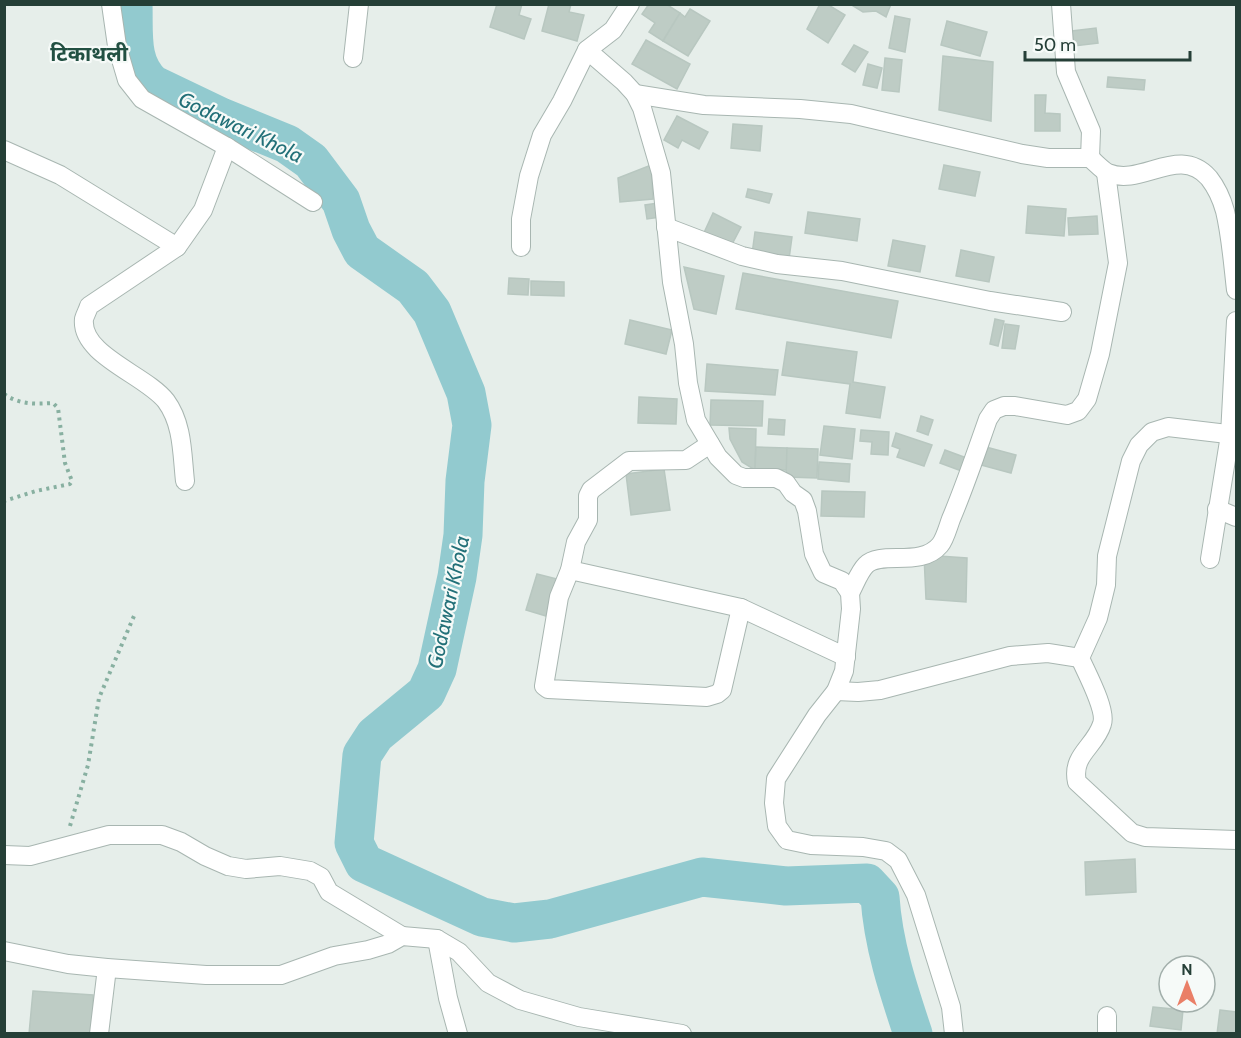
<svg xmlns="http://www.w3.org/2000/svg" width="1241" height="1038" font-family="Cabin,'Noto Sans Devanagari',sans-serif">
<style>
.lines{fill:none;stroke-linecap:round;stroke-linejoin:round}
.river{stroke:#92cacf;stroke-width:39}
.building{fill:#beccc5;stroke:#b8c7c0;stroke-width:1.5}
.minor-casing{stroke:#a8b6b1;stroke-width:20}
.path{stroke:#88b0a1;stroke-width:4;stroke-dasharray:3 4.5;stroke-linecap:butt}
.minor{stroke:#fff;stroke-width:18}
.labels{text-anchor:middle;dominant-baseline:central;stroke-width:4.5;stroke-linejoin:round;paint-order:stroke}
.neighbourhood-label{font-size:21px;font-weight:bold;fill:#225042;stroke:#f6faf8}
.water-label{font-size:21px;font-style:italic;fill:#227078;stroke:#f6faf8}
</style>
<rect width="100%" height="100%" fill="#e6eeea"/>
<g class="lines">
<path class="river" d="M133,4C134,33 129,63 152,84L221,117L287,144L311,161L341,201L351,230L362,251L413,287L432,312L466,393L472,425L465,481L463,535L457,577L437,669L426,693L375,735L362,755L354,843L364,863L482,917L514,923L550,919L702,877L786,886L867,883L880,897C883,944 898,989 913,1034"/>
</g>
<g class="building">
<polygon points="497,4 522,4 519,15 531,19 524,39 490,27"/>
<polygon points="549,4 571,4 569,12 584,15 577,41 542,31"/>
<polygon points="649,4 666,4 680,13 663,41 649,32 655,23 642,14"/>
<polygon points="820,4 827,4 845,15 828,43 807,29"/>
<polygon points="850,4 891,4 886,17 876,11 863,12"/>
<polygon points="690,9 710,21 688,56 663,41 680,13 685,17"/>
<polygon points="895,16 910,19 905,52 889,48"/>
<polygon points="947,21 987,32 980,56 941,45"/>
<polygon points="1096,28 1098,43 1074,46 1072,31"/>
<polygon points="646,40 690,64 677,89 632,64"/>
<polygon points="854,45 868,52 855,72 842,64"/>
<polygon points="943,56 993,62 991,121 939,110"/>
<polygon points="885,58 902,60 899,92 882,90"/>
<polygon points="868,64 882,68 877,88 863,85"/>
<polygon points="1108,77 1145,80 1144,90 1107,87"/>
<polygon points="1035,95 1046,95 1045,113 1060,114 1060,131 1035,131"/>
<polygon points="677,116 708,132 699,149 682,140 678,148 664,140"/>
<polygon points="733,124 762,126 760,151 731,148"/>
<polygon points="651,165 653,199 620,202 618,178"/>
<polygon points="944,165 980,172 975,196 939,189"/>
<polygon points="748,189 772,194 769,203 746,197"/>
<polygon points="658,203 660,217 647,219 645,205"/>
<polygon points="1028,206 1066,209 1064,236 1026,233"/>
<polygon points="808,212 860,219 857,241 805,233"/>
<polygon points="713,213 741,227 730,248 703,235"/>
<polygon points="1097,216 1098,234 1069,235 1068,218"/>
<polygon points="755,232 792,237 789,259 752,254"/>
<polygon points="893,240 925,246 920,272 888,266"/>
<polygon points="961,250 994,257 989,282 956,276"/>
<polygon points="684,267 724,276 716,314 694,309"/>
<polygon points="743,273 898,301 891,338 736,309"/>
<polygon points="509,278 529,279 528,295 508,294"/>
<polygon points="531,281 564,282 564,296 531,295"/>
<polygon points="995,319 1004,321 998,346 990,344"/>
<polygon points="630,320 672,330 666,354 625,344"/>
<polygon points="1005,324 1019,326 1015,349 1002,348"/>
<polygon points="787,342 857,352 853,382 885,387 880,418 846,413 850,384 782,375"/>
<polygon points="707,364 778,370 775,395 705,391"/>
<polygon points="639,397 677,399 676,424 638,423"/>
<polygon points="711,400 763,401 762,426 710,425"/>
<polygon points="921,416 933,420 928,435 917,431"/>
<polygon points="769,419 785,420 784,435 768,434"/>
<polygon points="824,426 855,429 852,459 820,455"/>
<polygon points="729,428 756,429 755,470 742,462 730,439"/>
<polygon points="861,430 889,432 888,455 871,454 872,442 860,441"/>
<polygon points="896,433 932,445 924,466 897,457 900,449 892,446"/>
<polygon points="756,447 787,448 787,470 755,470"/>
<polygon points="986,447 1016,455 1011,473 981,465"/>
<polygon points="787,448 818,449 817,478 786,477"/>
<polygon points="945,450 972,460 967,473 940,463"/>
<polygon points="819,462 850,464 849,482 818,479"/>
<polygon points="664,469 670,510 631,515 626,474"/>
<polygon points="822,491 865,492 864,517 821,516"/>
<polygon points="924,555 967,558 966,602 926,599"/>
<polygon points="537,574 557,579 546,616 526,610"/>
<polygon points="1135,859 1136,892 1086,895 1085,862"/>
<polygon points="33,991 93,995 93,1034 29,1034"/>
<polygon points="1153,1007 1183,1010 1181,1030 1150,1026"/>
<polygon points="1220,1010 1236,1012 1236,1034 1217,1034"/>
</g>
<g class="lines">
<g class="minor-casing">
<g id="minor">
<polyline points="111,4 117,46 127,80 142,99 227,147 313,202"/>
<polyline points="1061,4 1066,72 1091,131 1090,158"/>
<polyline points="587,50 624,82 635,94 642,108 661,173 672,282 684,344 688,383 696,420 718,457 736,475 744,478 776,478 786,483 793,493 803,500 807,511 814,554 823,573 842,581 850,593 851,609 844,671 836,691 817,715 776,779 774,803 777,826 787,840 811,845 863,847 886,851 898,860 916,895 951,1007 954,1034"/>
<polyline points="353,58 359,4"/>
<path d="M635,94L704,105L800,109L851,114L1022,154L1048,158H1090C1096,163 1102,170 1108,173C1142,187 1179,144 1209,178C1216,187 1222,200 1225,211C1231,236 1233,264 1236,290"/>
<polyline points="4,150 60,175 177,247"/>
<polyline points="666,227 742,256 777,264 842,271 990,301 1062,312"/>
<polyline points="521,247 521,219 529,176 542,135 562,101 587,50 613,30 630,4"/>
<path d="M1236,435L1168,427L1152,432L1139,445L1131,461L1107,556L1106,585L1098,618L1080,658C1086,672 1107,710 1102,724C1095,747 1071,755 1077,782L1132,833L1145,837L1236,840"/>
<polyline points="710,444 686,460 629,461 591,490 588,496 588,520 576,542 570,570 559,597 544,686 548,689 707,697 717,694 722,690 741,608"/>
<path d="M185,481C182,454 183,424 166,401C146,375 80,355 84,319C85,315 88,310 89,306L177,247L203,210L227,147"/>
<polyline points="1217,509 1236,517"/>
<polyline points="1210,559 1230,435 1236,321"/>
<polyline points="570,570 741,608 846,657"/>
<path d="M850,593C855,584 859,572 866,565C881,550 921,568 940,545C945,539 948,527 951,519C965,486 976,453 988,419L994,410L1004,406H1015L1067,415L1078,411L1087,399L1100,354L1118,263L1106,173"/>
<polyline points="836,691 858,692 880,690 1010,656 1048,653 1080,658"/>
<polyline points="4,855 30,856 109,835 162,835 181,842 205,856 228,866 246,869 280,866 310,871 321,877 329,892 402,936"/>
<polyline points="437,939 448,998 458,1034"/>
<polyline points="4,951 68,964 107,968 206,975 281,975 334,956 368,950 388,944 402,936 437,939 459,952 488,983 520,1000 579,1017 682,1034"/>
<polyline points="1107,1016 1107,1034"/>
<polyline points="99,1034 107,968"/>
</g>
</g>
<g class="path">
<path d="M4,394C20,405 35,404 53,403L58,408L65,463L72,481L70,484L36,491L4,501"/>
<polyline points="70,826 88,765 99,698 134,616"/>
</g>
<use href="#minor" class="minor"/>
</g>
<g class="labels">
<g class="neighbourhood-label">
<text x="89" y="53">टिकाथली</text>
</g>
<g class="water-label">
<text transform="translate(241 127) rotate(26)">Godawari Khola</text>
<text transform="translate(448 602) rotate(-78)">Godawari Khola</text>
</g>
</g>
<rect width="1241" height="1038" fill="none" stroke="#253f37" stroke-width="12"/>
<g transform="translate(1187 984)"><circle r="28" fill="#f6faf8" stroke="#a2afab" stroke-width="1.5"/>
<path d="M0-4.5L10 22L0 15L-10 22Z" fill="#ea7f67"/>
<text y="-9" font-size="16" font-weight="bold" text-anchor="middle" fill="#253f37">N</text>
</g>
<path d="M1025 51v9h165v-9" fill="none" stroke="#253f37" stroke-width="3"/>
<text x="1034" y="51" font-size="18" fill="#253f37" stroke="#f6faf8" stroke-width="4.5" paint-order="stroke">50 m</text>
</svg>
